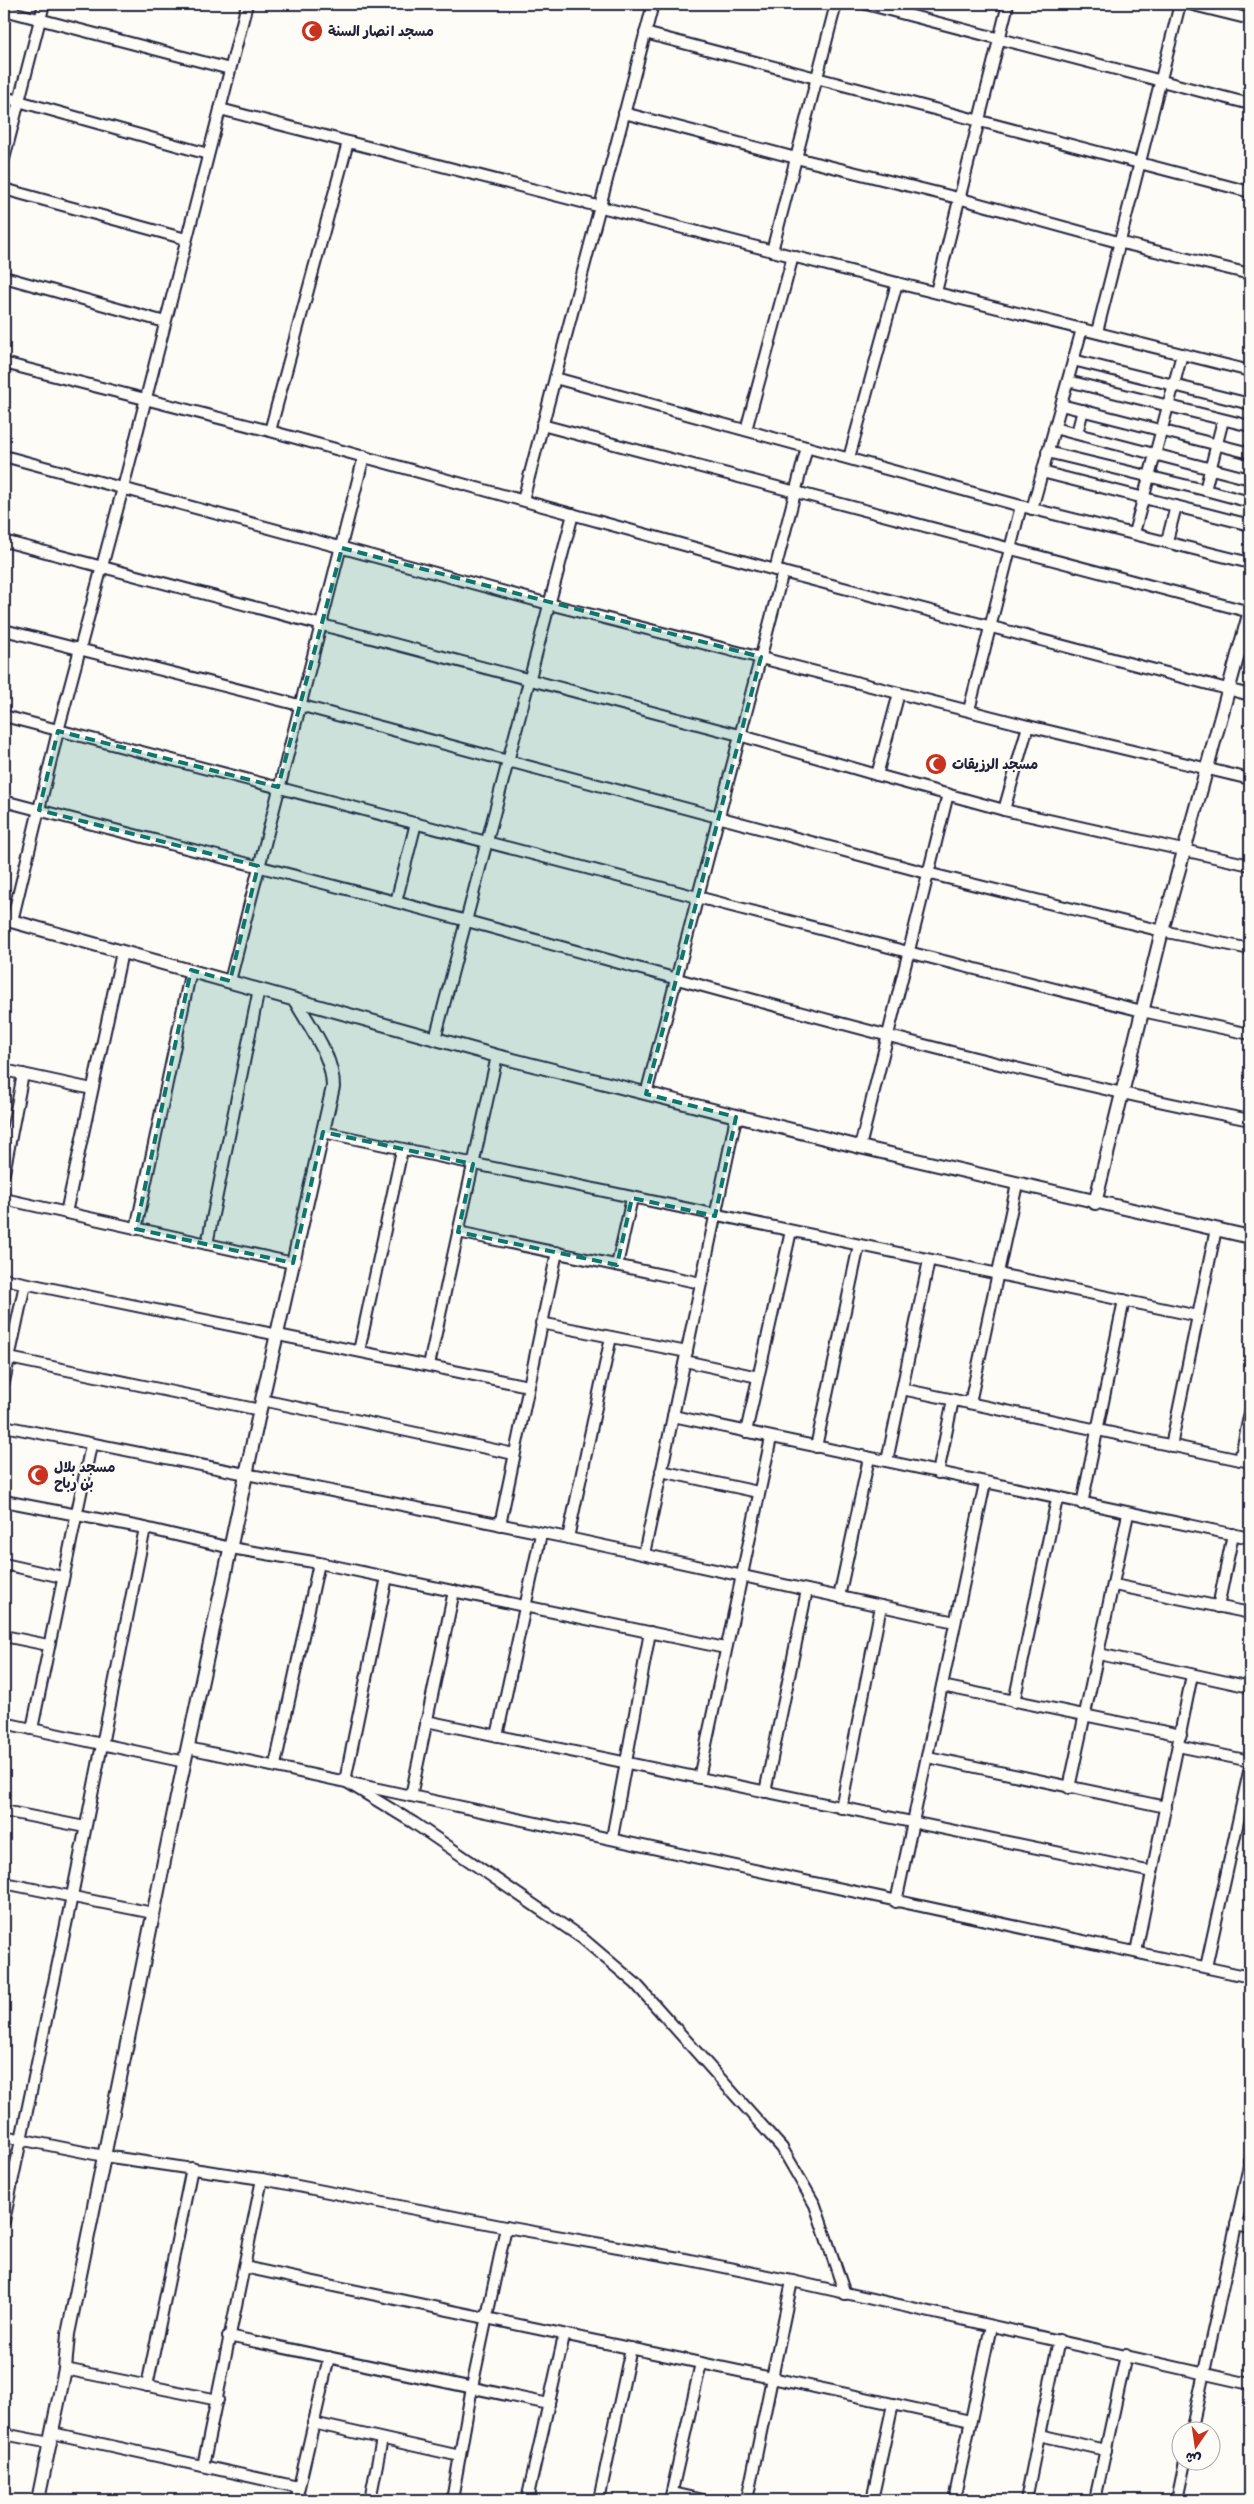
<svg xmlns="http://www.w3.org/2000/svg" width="1254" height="2504" font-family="'Balsamiq Sans','Playpen Sans Arabic',sans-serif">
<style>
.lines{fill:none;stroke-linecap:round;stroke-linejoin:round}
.minor-casing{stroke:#22223b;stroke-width:14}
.tertiary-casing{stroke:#22223b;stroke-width:16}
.minor{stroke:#fdfcf7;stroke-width:10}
.tertiary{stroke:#fdfcf7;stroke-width:12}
.marked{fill:#0f766e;fill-opacity:0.2;stroke:#0f766e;stroke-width:4;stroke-dasharray:10 6;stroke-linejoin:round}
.labels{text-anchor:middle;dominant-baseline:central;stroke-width:4;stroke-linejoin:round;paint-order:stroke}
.poi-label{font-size:14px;font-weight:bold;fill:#22223b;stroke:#fdfcf7;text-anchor:start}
</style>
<rect width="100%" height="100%" fill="#fdfcf7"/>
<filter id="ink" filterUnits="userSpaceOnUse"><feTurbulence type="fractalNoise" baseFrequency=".02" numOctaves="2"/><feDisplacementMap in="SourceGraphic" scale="10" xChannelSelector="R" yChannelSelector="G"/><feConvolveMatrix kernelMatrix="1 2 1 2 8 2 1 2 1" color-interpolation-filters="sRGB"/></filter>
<g filter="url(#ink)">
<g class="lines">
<g class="minor-casing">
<g id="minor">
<polyline points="866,4 1250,104"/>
<polyline points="1189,4 1250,19"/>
<polyline points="4,10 230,69"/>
<polyline points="645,33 1250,192"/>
<polyline points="4,97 208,154"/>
<polyline points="220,109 897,283 1250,371"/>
<polyline points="624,113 796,158 958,198 1118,242 1250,274"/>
<polyline points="4,159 44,4"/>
<polyline points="4,189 186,239"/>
<polyline points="772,251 836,4"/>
<polyline points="4,277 165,322"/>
<polyline points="936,292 1008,4"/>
<polyline points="1097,332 1180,4"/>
<polyline points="1073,360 1250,404"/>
<polyline points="4,363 270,431 775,570 1250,695"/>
<polyline points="555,378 1021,506 1250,563"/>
<polyline points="1068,381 1250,426"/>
<polyline points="1061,405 1250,453"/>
<polyline points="1223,420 1205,490 1250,502"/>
<polyline points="542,425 1250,612"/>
<polyline points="1054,428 1250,479"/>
<polyline points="746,430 793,256"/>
<polyline points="270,431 348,142"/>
<polyline points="1077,433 1083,410"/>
<polyline points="1047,452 1205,490"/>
<polyline points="4,456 549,604 1028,726 1250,779"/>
<polyline points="849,458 897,283"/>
<polyline points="1042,472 1250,525"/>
<polyline points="523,500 653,4"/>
<polyline points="1032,509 1082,329"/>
<polyline points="1134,533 1182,354"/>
<polyline points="4,541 739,735 877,775 1004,810 1250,865"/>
<polyline points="1167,541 1176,506"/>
<polyline points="775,570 807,447"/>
<polyline points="4,630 299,705 927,873 1162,931 1250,949"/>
<polyline points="969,710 1021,506"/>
<polyline points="4,716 908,952 1142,1011 1250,1034"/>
<polyline points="877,775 899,693"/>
<path d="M4,801C158,842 313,879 467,921C727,992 986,1068 1250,1120"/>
<polyline points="1004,810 1028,726"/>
<polyline points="396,902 416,823"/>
<polyline points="12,921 58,731 123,488 247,4"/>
<polyline points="230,981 364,456"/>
<polyline points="435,1039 573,514"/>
<polyline points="4,1070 92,1089"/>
<polyline points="646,1094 783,572"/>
<polyline points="323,1132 1198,1316"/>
<polyline points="860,1147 948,794"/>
<polyline points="4,1173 23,1074"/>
<polyline points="4,1199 293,1263"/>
<polyline points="66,1213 122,952"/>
<polyline points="136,1229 191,970"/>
<polyline points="458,1232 701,1283"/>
<polyline points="207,1244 259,989"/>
<polyline points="617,1265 632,1198"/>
<polyline points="4,1279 528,1386"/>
<polyline points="541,1323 687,1352"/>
<polyline points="359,1351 402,1150"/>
<polyline points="9,1358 260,1410"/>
<polyline points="685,1361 758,1377"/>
<polyline points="429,1365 497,1056"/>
<polyline points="4,1382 25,1284"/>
<polyline points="902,1389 1250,1462"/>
<polyline points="262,1400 514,1454"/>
<polyline points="970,1403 1017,1184"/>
<polyline points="673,1416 1250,1538"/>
<polyline points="4,1426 568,1538 955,1622"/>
<polyline points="746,1432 791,1231"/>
<polyline points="1171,1446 1216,1229"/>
<polyline points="816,1447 859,1245"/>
<polyline points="1240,1460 1250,1412"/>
<polyline points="887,1461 929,1260"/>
<polyline points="661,1471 758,1492"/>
<polyline points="938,1473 953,1400"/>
<polyline points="4,1501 145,1528 231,1548 319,1563 725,1648"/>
<polyline points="1082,1504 1124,1300"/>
<polyline points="500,1525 557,1252"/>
<polyline points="568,1538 611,1337"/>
<polyline points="644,1554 736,1117"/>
<polyline points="4,1564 62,1577"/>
<polyline points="1114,1585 1250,1613"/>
<polyline points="839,1597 869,1458"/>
<polyline points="1218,1607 1233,1534"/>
<polyline points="4,1636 48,1645"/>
<polyline points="1099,1654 1250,1687"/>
<polyline points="942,1686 1181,1735"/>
<polyline points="1014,1702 1057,1499"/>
<polyline points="426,1721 1152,1872"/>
<polyline points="4,1723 185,1762"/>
<polyline points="32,1729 91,1445"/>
<polyline points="497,1736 541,1534"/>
<polyline points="1178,1746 1250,1761"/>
<polyline points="188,1748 411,1796 454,1591"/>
<polyline points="928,1757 1166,1807"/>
<polyline points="275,1765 319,1563"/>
<polyline points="699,1778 771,1438"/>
<polyline points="345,1781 414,1823 582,1938 636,1984 782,2148 815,2205 845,2294"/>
<polyline points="345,1781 387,1577"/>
<polyline points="1069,1788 1128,1514"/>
<polyline points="765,1792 807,1590"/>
<polyline points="411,1796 1250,1977"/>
<polyline points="841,1808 881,1606"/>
<polyline points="4,1811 85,1827"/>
<polyline points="612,1838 650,1632"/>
<polyline points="4,1883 153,1913"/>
<polyline points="896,1902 985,1483"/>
<polyline points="1136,1952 1192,1675"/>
<polyline points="1206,1967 1250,1767"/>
<polyline points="4,2136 104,2156 262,2179 506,2227 685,2259 792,2281 1250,2384"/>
<polyline points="4,2221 72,1896 145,1528"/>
<polyline points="1236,2225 1250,2228"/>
<path d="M244,2267C486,2319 729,2367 970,2421"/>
<polyline points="228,2336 549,2404"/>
<polyline points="65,2369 218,2400"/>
<polyline points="147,2386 192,2168"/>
<polyline points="313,2423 460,2456"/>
<polyline points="1191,2432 1250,2161"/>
<polyline points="52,2433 298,2487"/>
<polyline points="4,2434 50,2443"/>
<polyline points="1039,2435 1059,2340"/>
<polyline points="203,2466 262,2179"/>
<polyline points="672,2493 703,2500"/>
<polyline points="296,2500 329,2357"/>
<polyline points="370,2500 382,2439"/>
<polyline points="452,2500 472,2387 506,2227"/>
<polyline points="527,2500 564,2336"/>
<polyline points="599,2500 631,2348"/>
<polyline points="670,2500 701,2363"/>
<polyline points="747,2500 792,2281"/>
<polyline points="872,2500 893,2404"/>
<polyline points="954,2500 991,2326"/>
<polyline points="1026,2500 1039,2435 1106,2450"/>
<polyline points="1095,2500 1126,2355"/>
<polyline points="1177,2500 1185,2462"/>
</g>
</g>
<g class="tertiary-casing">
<g id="tertiary">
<polyline points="4,919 497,1056 860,1147 1250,1237"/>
<polyline points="1095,1203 1162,931 1250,611"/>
<path d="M38,2500L65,2369L68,2334L177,1797L262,1400L333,1087C333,1056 310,1027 295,1000"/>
</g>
</g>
<use href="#minor" class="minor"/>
<use href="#tertiary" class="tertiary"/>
</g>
</g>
<path class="marked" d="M342,548L761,657L646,1094L736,1117L715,1216L632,1198L617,1265L458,1232L473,1164L323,1132L293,1263L136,1229L191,970L230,981L258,866L39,810L58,731L278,787Z"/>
<defs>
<g id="mosque-disc" transform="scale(1.125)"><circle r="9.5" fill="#c8321e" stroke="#fdfcf7"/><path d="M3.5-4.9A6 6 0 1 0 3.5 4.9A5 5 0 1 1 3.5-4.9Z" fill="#fff"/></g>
</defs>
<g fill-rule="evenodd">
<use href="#mosque-disc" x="312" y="31"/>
<use href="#mosque-disc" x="936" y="764"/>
<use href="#mosque-disc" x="38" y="1475"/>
</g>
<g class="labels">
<g class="poi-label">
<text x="328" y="31">مسجد انصار السنة</text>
<text x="952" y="764">مسجد الرزيقات</text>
<text x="54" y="1467">مسجد بلال<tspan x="54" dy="16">بن رباح</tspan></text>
</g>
</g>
<rect width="1254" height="2504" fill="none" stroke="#fdfcf7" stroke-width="20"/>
<rect x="10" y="10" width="1234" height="2484" fill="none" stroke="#22223b" stroke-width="2" filter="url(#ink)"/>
<g transform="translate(1196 2446) rotate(193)"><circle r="24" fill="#fdfcf7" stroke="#a5a5ac"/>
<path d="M0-4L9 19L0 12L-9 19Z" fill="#c8321e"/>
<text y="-8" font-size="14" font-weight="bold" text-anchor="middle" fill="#22223b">ش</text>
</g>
</svg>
